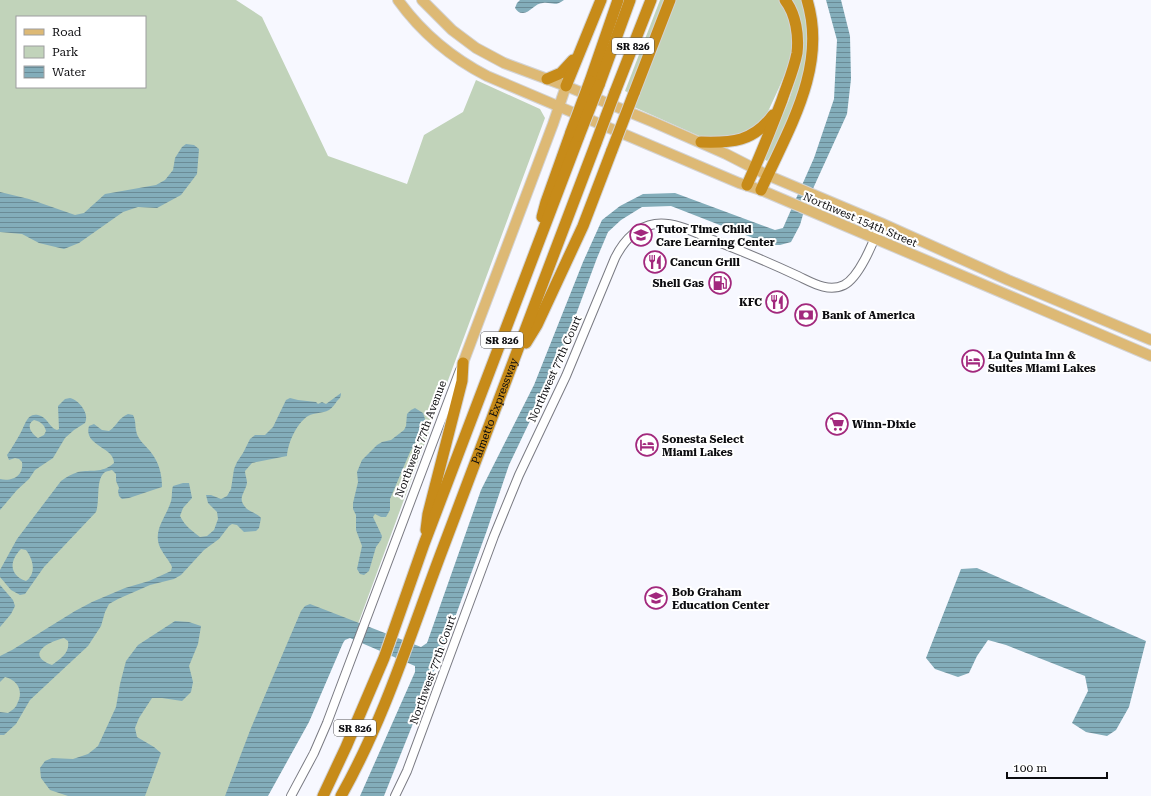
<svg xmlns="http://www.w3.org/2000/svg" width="1151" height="796" font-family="'Roboto Serif',serif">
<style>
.green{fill:#c1d3ba;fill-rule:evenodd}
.water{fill:url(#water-rules);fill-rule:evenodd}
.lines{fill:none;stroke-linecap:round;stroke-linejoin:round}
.minor-casing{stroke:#7a7b83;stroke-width:10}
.major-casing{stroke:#d3d3d4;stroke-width:12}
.highway-casing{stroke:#d3d3d4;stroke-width:13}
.minor{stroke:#fff;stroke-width:8}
.major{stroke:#ddb975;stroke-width:10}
.highway{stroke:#c78b19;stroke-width:11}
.highway-bridge-casing{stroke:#d3d3d4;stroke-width:13;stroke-linecap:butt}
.highway-bridge{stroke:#c78b19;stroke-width:11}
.labels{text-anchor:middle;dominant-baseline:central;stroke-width:4;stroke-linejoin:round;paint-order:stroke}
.shield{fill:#fff;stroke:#555557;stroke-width:1}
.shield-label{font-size:10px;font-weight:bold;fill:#0c0c0f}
.street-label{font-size:11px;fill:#0c0c0f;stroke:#fff}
.poi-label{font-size:11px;font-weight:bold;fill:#0c0c0f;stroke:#fff;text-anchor:start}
</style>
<defs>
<pattern id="water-rules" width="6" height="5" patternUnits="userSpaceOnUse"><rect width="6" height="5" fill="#83adba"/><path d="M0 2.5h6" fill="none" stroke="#6a8b96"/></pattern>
</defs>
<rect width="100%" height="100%" fill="#f7f8ff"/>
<g class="green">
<path d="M0,0H236L262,17L328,156L407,184L424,135L463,112L476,80L540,109L545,118L358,624L307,607L230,796H0ZM17,17H145V87H17Z"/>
<polygon points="660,0 666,0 629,93 625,91"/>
<path d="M676,0H780C807,41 784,75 767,114L763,121L749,132L720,140L699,136L634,107L670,9Z"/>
<polygon points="789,0 802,0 807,19 808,43 802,88 775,149 767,161 764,159 765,156 789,100 798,72 800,57"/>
</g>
<g class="water">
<path d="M520,0H564C555,7 552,2 543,3C535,3 530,13 523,13C519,13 517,11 515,8L517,3Z"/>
<polygon points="826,0 841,0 850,36 851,79 847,114 806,204 800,225 791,242 780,245 771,245 671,206 642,207 621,220 608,232 597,258 559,360 509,465 486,533 450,631 384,796 360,796 415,672 415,666 350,638 345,640 343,643 309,722 268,796 225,796 251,728 301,611 305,606 310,604 421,647 427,643 481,490 534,385 583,262 602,220 620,206 643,194 675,193 775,230 783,228 814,158 834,99 837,40"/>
<polygon points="186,144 194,145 199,149 197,174 181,195 157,208 138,207 123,212 79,243 64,249 39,243 22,234 0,232 0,192 29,199 75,215 84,213 105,194 156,185 165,180 173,170 175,158 182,147"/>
<path d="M341,393C341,397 340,398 337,401C335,404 332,408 329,410C322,414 315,412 308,416C296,424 288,443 287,456L252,463L245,471C245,475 247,479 247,483C245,494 236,498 247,509C252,513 257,513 261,518L259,528L256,531L244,532L237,525L232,524L229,526L219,539L204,550L181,575L174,579L150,585L118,599L109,604L105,612L101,626L88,646L30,700L16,724L4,735H0V712L8,713C11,711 16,708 17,704C24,692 18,680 5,677L0,682V656L12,650L75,611L92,602L125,588L149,581L171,571L172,567C169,560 162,553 159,545C154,530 165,518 170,504C173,498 171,492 173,486L183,483H189L192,498L183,508L180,516C185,526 192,531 200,537L207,536L214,530L218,519L217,512L208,503L206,495H211L221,499L227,496L231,489L234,469L237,462L243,453L250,439L255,435H265L273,427L286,400L290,398L298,400L316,402L318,404L322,402L326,404ZM64,638L68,641C70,653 61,658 52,665C25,655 47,642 64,638Z"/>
<path d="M70,398C79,400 90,414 85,423L74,430L65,438L53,458L35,470L29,479L17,490L0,510V479C12,482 24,476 22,462L19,459L15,458L9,460L7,455C12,448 16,441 20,434C25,426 27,410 41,416C48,419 50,428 57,430L59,429L58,406L65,399ZM34,420C41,422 44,424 46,431L44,435L38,438C32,434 25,425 34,420Z"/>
<polygon points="415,408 423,413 425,419 425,425 410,452 390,499 390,510 386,517 381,517 375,514 373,517 382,536 381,540 376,547 369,571 364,575 360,574 357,569 362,546 356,530 356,515 353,509 353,503 358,482 357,472 362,460 377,445 382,442 391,440 404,430 406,426 407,414 411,410"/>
<path d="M128,414L133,415C136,421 135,425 136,430C137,439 145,445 150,451C159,462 162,474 162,487L129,498L122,499L119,496L118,491L119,488L116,481V474L112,470C109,471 105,471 103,474C96,482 100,502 96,512L44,567L25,594L20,595L11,590L0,577V570L17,539L61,481C66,477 72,474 78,472C92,469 101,474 114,463C114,447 83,446 89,426L94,424L102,430L109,431C117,426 118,418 128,414ZM21,549L26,550C33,559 37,573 26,581C9,575 9,561 21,549Z"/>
<polygon points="977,568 1146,641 1129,707 1116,730 1107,736 1086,732 1072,723 1088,691 1085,676 1006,645 988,640 977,656 969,673 958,677 935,669 926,658 961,569"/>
<polygon points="0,585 13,600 15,606 11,614 0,627"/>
<polygon points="175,621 189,622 201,626 198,644 189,666 193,682 191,692 182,701 162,698 152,698 139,718 135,728 137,737 154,747 161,753 145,796 68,796 50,790 41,778 40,768 45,761 52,758 73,759 88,754 98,746 116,707 120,684 126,661 138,645"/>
</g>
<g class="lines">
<g class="minor-casing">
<g id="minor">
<polyline points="291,796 314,753 327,723 460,370"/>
<path d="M395,796L407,771L494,536L519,475L566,376L615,258C623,242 636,227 655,224C674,221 696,233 713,240C742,251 770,263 798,276C811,282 828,293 844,285C860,277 874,240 881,223"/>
</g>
</g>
<g class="major-casing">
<g id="major">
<path d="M398,0C421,32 452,58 487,76L739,183L761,190L1151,356"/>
<polyline points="422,0 452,30 476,48 504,63 566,86 653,122 726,154 767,175 881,223 1008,280 1151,340"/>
<polyline points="463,363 553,124 566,86"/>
</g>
</g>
<g class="highway-casing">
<g id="highway">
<polyline points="547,79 561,73 573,60"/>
<polyline points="590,81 618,0"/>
<polyline points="599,85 630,0"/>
<polyline points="566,86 601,0"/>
<polyline points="615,92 651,0"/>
<polyline points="634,93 670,0"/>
<path d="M701,142C732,143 753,142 773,115"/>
<path d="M747,185C760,157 771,129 782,100C787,85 794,69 797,53C799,36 796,14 785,0"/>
<path d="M761,190C787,131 828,68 807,0"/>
<polyline points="542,217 546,202 571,132"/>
<polyline points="526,343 537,325 583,226 612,150"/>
<polyline points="426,530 428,514 462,381 463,363"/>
<polyline points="323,796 346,747 384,658 424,544 579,136"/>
<path id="s1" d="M341,796C385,718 411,632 443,548C493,413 545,278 596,143"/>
</g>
</g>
<use href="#minor" class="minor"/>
<use href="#major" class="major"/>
<use href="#highway" class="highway"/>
<g class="highway-bridge-casing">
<g id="highway-bridge">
<polyline points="571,132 590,81"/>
<polyline points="579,136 599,85"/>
<polyline points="596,143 615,92"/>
<polyline points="612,150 634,93"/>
</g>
</g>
<use href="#highway-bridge" class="highway-bridge"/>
</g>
<defs>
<g id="school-ring" transform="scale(1.15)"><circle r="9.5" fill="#fff" stroke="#a2287d" stroke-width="1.5"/><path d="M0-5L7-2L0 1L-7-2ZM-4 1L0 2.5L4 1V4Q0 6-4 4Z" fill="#a2287d"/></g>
<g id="restaurant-ring" transform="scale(1.15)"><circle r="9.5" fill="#fff" stroke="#a2287d" stroke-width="1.5"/><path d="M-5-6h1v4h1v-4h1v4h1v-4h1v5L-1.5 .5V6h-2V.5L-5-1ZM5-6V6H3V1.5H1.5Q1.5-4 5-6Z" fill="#a2287d"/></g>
<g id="fuel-ring" transform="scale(1.15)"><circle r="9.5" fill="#fff" stroke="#a2287d" stroke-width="1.5"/><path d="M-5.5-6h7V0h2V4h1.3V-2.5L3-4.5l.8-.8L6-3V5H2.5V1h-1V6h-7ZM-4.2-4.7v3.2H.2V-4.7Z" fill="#a2287d"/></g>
<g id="bank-ring" transform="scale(1.15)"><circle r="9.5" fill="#fff" stroke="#a2287d" stroke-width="1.5"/><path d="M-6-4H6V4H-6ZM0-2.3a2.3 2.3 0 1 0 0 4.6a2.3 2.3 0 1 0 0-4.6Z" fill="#a2287d"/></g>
<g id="hotel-ring" transform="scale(1.15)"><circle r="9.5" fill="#fff" stroke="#a2287d" stroke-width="1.5"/><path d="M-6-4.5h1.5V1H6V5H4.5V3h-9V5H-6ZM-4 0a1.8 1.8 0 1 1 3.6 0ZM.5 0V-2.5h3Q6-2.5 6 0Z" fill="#a2287d"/></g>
<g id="supermarket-ring" transform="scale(1.15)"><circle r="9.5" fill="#fff" stroke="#a2287d" stroke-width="1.5"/><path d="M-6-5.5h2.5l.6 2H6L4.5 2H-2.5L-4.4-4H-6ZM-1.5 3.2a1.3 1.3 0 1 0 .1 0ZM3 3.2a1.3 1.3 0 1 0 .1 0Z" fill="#a2287d"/></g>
</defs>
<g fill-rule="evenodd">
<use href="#school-ring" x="641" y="235"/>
<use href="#restaurant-ring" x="655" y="262"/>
<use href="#fuel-ring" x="720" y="283"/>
<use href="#restaurant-ring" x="777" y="302"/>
<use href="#bank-ring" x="806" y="315"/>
<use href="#hotel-ring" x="973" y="361"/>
<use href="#supermarket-ring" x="837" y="424"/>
<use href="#hotel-ring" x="647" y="445"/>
<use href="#school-ring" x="656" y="598"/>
</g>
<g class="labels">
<g class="shield">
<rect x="612" y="38" width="42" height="16" rx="3"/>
<rect x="481" y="332" width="42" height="16" rx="3"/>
<rect x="334" y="720" width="42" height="16" rx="3"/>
</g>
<g class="shield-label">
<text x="633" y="46">SR 826</text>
<text x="502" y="340">SR 826</text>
<text x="355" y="728">SR 826</text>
</g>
<g class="street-label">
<text transform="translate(860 220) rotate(23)">Northwest 154th Street</text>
<text transform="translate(555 369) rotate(-66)">Northwest 77th Court</text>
<text stroke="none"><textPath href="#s1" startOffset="415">Palmetto Expressway</textPath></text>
<text transform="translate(421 439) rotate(-69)">Northwest 77th Avenue</text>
<text transform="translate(433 670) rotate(-70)">Northwest 77th Court</text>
</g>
<g class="poi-label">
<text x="656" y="229">Tutor Time Child<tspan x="656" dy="13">Care Learning Center</tspan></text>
<text x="670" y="262">Cancun Grill</text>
<text x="704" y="283" text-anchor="end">Shell Gas</text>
<text x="762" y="302" text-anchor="end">KFC</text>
<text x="822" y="315">Bank of America</text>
<text x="988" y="355">La Quinta Inn &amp;<tspan x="988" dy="13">Suites Miami Lakes</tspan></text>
<text x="852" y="424">Winn-Dixie</text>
<text x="662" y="439">Sonesta Select<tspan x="662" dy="13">Miami Lakes</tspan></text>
<text x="672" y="592">Bob Graham<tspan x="672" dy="13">Education Center</tspan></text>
</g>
</g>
<rect x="16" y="16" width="130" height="72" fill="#ffffff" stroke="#9e9e9f"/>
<rect x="24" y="29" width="20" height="6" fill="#ddb975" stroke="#9e9e9f"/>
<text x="52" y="36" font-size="12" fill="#0c0c0f">Road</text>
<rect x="24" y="46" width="20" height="12" fill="#c1d3ba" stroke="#9e9e9f"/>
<text x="52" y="56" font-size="12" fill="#0c0c0f">Park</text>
<rect x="24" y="66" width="20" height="12" fill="url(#water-rules)" stroke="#9e9e9f"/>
<text x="52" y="76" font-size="12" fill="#0c0c0f">Water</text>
<path d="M1007 772v6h100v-6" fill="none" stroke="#0c0c0f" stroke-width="2"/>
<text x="1013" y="772" font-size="12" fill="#0c0c0f" stroke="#ffffff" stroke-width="3" paint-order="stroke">100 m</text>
</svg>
